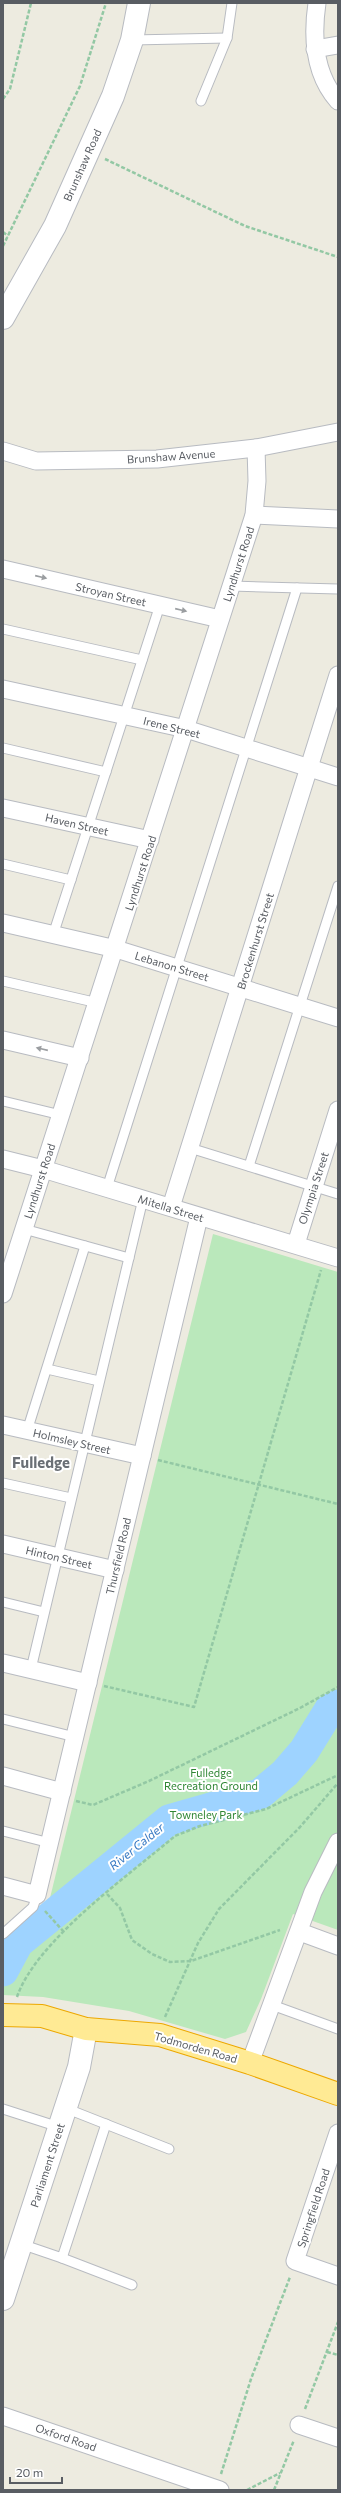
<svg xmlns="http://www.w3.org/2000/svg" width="341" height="2493" font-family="Commissioner,sans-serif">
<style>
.green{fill:#bae8bb}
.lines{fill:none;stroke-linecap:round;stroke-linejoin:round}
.river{stroke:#9ed3ff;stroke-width:31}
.service-casing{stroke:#b8bbc1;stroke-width:11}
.minor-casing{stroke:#b8bbc1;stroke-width:19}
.tertiary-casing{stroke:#b8bbc1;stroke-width:24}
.trunk-casing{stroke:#eda800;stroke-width:24}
.path{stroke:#93c8a4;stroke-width:2.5;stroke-dasharray:4 2;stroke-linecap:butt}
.service{stroke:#fff;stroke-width:9}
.minor{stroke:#fff;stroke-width:17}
.tertiary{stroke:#fff;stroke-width:22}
.trunk{stroke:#ffea94;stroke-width:22}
.oneway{fill:#9b9ea1}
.labels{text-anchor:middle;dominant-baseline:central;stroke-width:4;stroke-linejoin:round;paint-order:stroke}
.street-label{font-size:11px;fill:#595d63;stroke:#fff}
.park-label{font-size:11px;fill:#2e8533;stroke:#fff}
.water-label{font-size:12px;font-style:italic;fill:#3678c2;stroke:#fff}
.district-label{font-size:15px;font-weight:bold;fill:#6a6f75;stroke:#fff}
</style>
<rect width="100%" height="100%" fill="#edebe0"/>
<polygon class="green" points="213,1234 338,1272 338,1930 293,1914 261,1999 246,2032 225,2039 129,2011 43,1997 3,1995 3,1944 49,1902"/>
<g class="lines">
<polyline class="river" points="3,1971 18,1943 169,1820 260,1794 285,1773 304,1751 330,1709 338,1705"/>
<g class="service-casing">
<g id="service">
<polyline points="132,40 227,38"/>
<polyline points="201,101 227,38 232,3"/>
<polyline points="231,586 338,589"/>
<polyline points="3,629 142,660"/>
<polyline points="3,748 106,772"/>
<polyline points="3,864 71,880"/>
<polyline points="53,935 160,605"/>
<polyline points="3,981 98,1003"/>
<polyline points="3,1101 61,1115"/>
<polyline points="190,1148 338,1194"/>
<polyline points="249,1166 338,886"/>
<polyline points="107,1188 297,588"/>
<polyline points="24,1229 129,1258"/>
<polyline points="47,1369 99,1381"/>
<polyline points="27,1431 85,1246"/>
<polyline points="3,1483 71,1498"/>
<polyline points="3,1602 44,1612"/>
<polyline points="31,1669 143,1199"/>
<polyline points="3,1719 75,1737"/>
<polyline points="3,1831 50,1843"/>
<polyline points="3,1934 33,1907 37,1895"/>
<polyline points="272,2005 338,2029"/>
<polyline points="65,2108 169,2149"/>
<polyline points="3,2109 59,2127"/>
<polyline points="21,2244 62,2258 106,2124"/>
<polyline points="62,2258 132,2285"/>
</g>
</g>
<g class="minor-casing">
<g id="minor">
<path d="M317,3C312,37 314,74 338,101"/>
<polyline points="315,49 338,45"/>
<polyline points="3,451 36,461 157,459 256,448 338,432"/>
<polyline points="254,515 338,519"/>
<polyline points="3,569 220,619"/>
<polyline points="3,689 186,729 338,777"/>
<polyline points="3,808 150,840"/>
<polyline points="3,923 116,949 338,1018"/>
<polyline points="3,1040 80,1058"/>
<polyline points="3,1159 43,1169 338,1258"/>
<polyline points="171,1207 338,675"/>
<polyline points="296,1244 338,1110"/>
<polyline points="3,1294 254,515 257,481 256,448"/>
<polyline points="3,1425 142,1456"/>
<polyline points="3,1544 115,1570"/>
<polyline points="3,1663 88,1683"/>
<polyline points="3,1776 62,1792"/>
<polyline points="3,1886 37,1895 199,1217"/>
<polyline points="300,1932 338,1946"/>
<polyline points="250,2063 313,1892 338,1842"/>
<polyline points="338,2133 295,2261 338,2276"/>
<polyline points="3,2416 220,2490"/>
<polyline points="299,2425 338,2438"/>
</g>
</g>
<g class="tertiary-casing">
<g id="tertiary">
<polyline points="3,318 55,226 113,96 132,40 139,3"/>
<polyline points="3,2299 79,2067 86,2029"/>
</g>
</g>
<g class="trunk-casing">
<polyline id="trunk" points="3,2015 42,2016 86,2029 160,2035 250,2063 338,2094"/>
</g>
<g class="path">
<polyline points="3,99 10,89 31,3"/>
<polyline points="105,159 245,226 338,257"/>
<polyline points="3,232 8,236"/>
<polyline points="3,246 80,86 106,3"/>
<polyline points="158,1460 338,1504"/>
<polyline points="104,1686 194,1707 321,1270"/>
<polyline points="76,1801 93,1805 149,1781 300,1708 338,1687"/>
<polyline points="107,1894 120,1908 132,1940 152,1954 170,1962 191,1961 280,1930"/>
<polyline points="45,1911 64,1932"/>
<path d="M17,1997C36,1941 129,1875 175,1836L200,1826L266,1809L338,1775"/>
<polyline points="165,2017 198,1943 219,1909 300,1827 338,1783"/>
<polyline points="327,2352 338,2355"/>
<polyline points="305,2409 338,2322"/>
<polyline points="221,2474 251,2379 290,2277"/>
<polyline points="247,2490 280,2473"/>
<polyline points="274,2490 294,2440"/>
</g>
<use href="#service" class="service"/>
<use href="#minor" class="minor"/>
<use href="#tertiary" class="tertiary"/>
<use href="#trunk" class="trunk"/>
</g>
<defs><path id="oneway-solid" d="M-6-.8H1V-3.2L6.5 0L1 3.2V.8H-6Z"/></defs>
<g class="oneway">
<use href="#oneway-solid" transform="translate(41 577) rotate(13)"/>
<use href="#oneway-solid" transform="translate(181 610) rotate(13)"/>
<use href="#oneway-solid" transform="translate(42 1049) rotate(-167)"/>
</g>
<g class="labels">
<g class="street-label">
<text transform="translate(82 165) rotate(-66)">Brunshaw Road</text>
<text transform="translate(171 456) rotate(-4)">Brunshaw Avenue</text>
<text transform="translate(238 564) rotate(-72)">Lyndhurst Road</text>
<text transform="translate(111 594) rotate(13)">Stroyan Street</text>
<text transform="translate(172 727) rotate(14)">Irene Street</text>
<text transform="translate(77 824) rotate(13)">Haven Street</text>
<text transform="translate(140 873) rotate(-72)">Lyndhurst Road</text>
<text transform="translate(255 941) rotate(-73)">Brockenhurst Street</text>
<text transform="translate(172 966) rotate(17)">Lebanon Street</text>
<text transform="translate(39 1181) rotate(-72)">Lyndhurst Road</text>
<text transform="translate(313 1188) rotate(-72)">Olympia Street</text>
<text transform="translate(171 1208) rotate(17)">Mitella Street</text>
<text transform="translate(72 1441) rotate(13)">Holmsley Street</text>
<text transform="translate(118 1556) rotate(-77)">Thursfield Road</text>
<text transform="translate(59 1557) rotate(13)">Hinton Street</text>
<text transform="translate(196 2047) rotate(16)">Todmorden Road</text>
<text transform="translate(47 2165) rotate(-72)">Parliament Street</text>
<text transform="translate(313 2208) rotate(-72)">Springfield Road</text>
<text transform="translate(66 2437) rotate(19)">Oxford Road</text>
</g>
<g class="park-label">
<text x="211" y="1772">Fulledge<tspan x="211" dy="13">Recreation Ground</tspan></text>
<text x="206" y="1814">Towneley Park</text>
</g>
<g class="water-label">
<text transform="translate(136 1846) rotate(-39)">River Calder</text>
</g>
<g class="district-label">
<text x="41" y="1462">Fulledge</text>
</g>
</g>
<rect width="341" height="2493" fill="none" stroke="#595d63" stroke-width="8"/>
<path d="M10 2477v6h52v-6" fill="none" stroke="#595d63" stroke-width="2"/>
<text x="16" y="2477" font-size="12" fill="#595d63" stroke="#ffffff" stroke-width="3" paint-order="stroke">20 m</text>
</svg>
